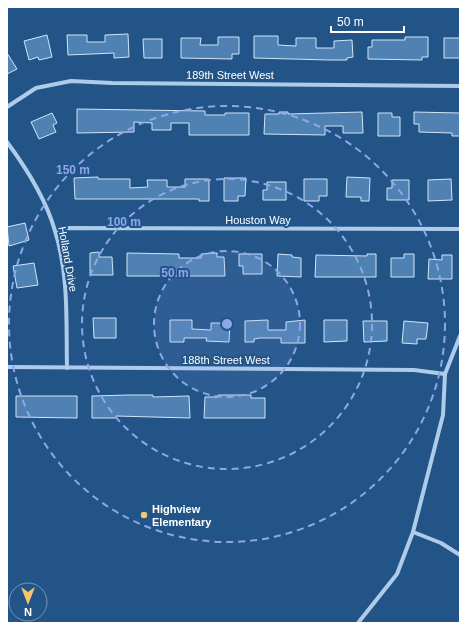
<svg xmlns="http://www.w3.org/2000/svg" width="467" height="630" font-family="Helvetica,sans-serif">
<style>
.building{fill:#4f81b2;stroke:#d2e5f7}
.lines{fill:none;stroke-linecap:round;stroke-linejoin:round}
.minor{stroke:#aeccea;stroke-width:4}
.ring{fill:none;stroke:#8ea6ec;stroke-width:2;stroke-dasharray:7 5}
.poi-dot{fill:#f5c870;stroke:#225488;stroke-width:1.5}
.labels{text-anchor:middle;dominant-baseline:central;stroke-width:4;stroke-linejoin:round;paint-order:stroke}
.street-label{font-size:11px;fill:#fff;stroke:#225488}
.poi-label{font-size:11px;font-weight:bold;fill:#fff;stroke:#225488;text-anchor:start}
.centre{fill:#8ea6ec;stroke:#225488;stroke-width:2}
.ring-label{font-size:12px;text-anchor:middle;font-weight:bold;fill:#8ea6ec;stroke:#225488;stroke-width:4;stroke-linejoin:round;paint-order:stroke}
</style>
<rect width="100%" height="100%" fill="#225488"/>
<g class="building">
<polygon points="128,34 129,57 114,58 114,53 68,55 67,35 87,35 87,42 105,42 105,35"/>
<polygon points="47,35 52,57 39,60 38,57 29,60 24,41"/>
<polygon points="254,36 278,36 278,45 296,46 296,38 316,38 316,48 334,48 334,41 352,40 353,57 347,58 347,60 329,60 254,58"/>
<polygon points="218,37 239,37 239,54 232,54 232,59 181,58 181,38 201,38 200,45 218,45"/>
<polygon points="405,37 428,37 428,57 422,57 422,60 368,59 368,47 372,47 372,40 405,40"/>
<rect x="444" y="38" width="16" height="20"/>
<polygon points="143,39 162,39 162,58 144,58"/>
<polygon points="7,53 17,69 7,74"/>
<polygon points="77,109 205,111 205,115 225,115 225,113 249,113 249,135 189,135 189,123 171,123 171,130 152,130 152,123 134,122 134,132 77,133"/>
<polygon points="279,112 288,112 288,114 362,112 363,133 343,133 343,126 325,126 325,135 264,134 265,114 279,114"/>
<polygon points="414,112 460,113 460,136 452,136 452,133 419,132 419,124 414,124"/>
<polygon points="52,113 57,123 53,125 56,132 39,139 31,122"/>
<polygon points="378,113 392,113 392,117 400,117 400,136 378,136"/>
<polygon points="98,177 98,179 130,179 130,188 148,187 147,180 167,180 167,187 185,187 185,179 209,179 209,201 199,201 199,199 75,199 74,178"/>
<polygon points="347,177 370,178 369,201 361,201 361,197 346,197"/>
<polygon points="224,178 246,178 245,196 238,196 238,201 224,201"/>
<polygon points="304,179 327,179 327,196 319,196 319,201 304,201"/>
<polygon points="451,179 452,200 428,201 428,180"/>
<polygon points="392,180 409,180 409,200 387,200 387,188 392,188"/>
<polygon points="267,182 286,182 286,200 263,200 263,190 267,190"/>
<polygon points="25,223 29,240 9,246 7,227"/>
<polygon points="99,252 99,257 112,257 113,275 90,275 90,253"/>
<polygon points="127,253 179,254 179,258 201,258 201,254 217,253 217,257 224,257 225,276 127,276"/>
<polygon points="239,254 262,254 262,274 243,274 243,266 239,266"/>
<polygon points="278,254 292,255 292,257 301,258 301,277 277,276"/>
<polygon points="367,254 376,254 376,277 315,277 316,255 367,256"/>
<polygon points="404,254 414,254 414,277 391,277 391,258 404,258"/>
<polygon points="442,255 452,255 452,279 428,279 429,259 442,260"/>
<polygon points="34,263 38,285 17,288 13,266"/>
<polygon points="93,318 116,318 116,338 94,338"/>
<polygon points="170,320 192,320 192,329 211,330 211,323 230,323 229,342 206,341 207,338 184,338 184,342 170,342"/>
<polygon points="268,320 268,330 286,330 286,322 305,320 305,343 281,343 281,338 260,338 254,339 254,342 245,342 245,321"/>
<polygon points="324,320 347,320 347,341 324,342"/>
<polygon points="363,321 387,321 387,341 364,342"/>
<polygon points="404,321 428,323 426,339 417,339 417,344 402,343"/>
<polygon points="128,395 153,395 153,397 189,396 190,418 116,416 116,418 92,418 92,396"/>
<polygon points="218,395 251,395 251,398 265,398 265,418 204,418 205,397 218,397"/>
<polygon points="16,396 77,396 77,418 16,417"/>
</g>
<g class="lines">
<g class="minor">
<polyline points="7,107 36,88 71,81 112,83 460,86"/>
<path d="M7,142C27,169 46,199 55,231C69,275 66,322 67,368"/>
<polyline points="55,231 65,228 460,229"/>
<polyline points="7,367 414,370 445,374"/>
<polyline points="413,532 441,543 460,555"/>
<polyline points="358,623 397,574 413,532 443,415 445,374 460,336"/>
</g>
</g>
<circle cx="227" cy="324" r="73" fill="#8ea6ec" fill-opacity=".12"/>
<g class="ring">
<circle cx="227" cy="324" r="73"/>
<circle cx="227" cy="324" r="145"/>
<circle cx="227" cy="324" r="218"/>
</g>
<circle class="poi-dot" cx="144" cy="515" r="4"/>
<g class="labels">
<g class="street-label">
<text x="230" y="75">189th Street West</text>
<text x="258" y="220">Houston Way</text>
<text transform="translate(68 259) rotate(80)">Holland Drive</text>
<text x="226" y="360">188th Street West</text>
</g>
<g class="poi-label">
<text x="152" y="509">Highview<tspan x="152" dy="13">Elementary</tspan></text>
</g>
</g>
<circle cx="227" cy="324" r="6" class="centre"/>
<g class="ring-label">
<text x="73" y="174">150 m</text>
<text x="124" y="226">100 m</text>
<text x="175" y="277">50 m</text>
</g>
<rect width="467" height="630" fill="none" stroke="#ffffff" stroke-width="16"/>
<g transform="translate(28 602) rotate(180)"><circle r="19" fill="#225488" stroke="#7a98b8"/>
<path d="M0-3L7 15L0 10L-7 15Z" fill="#f5c870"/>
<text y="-6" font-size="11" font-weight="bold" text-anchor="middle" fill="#ffffff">N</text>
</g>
<path d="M331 26v6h73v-6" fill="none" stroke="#ffffff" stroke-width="2"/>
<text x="337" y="26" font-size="12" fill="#ffffff" stroke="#225488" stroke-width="3" paint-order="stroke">50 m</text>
</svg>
